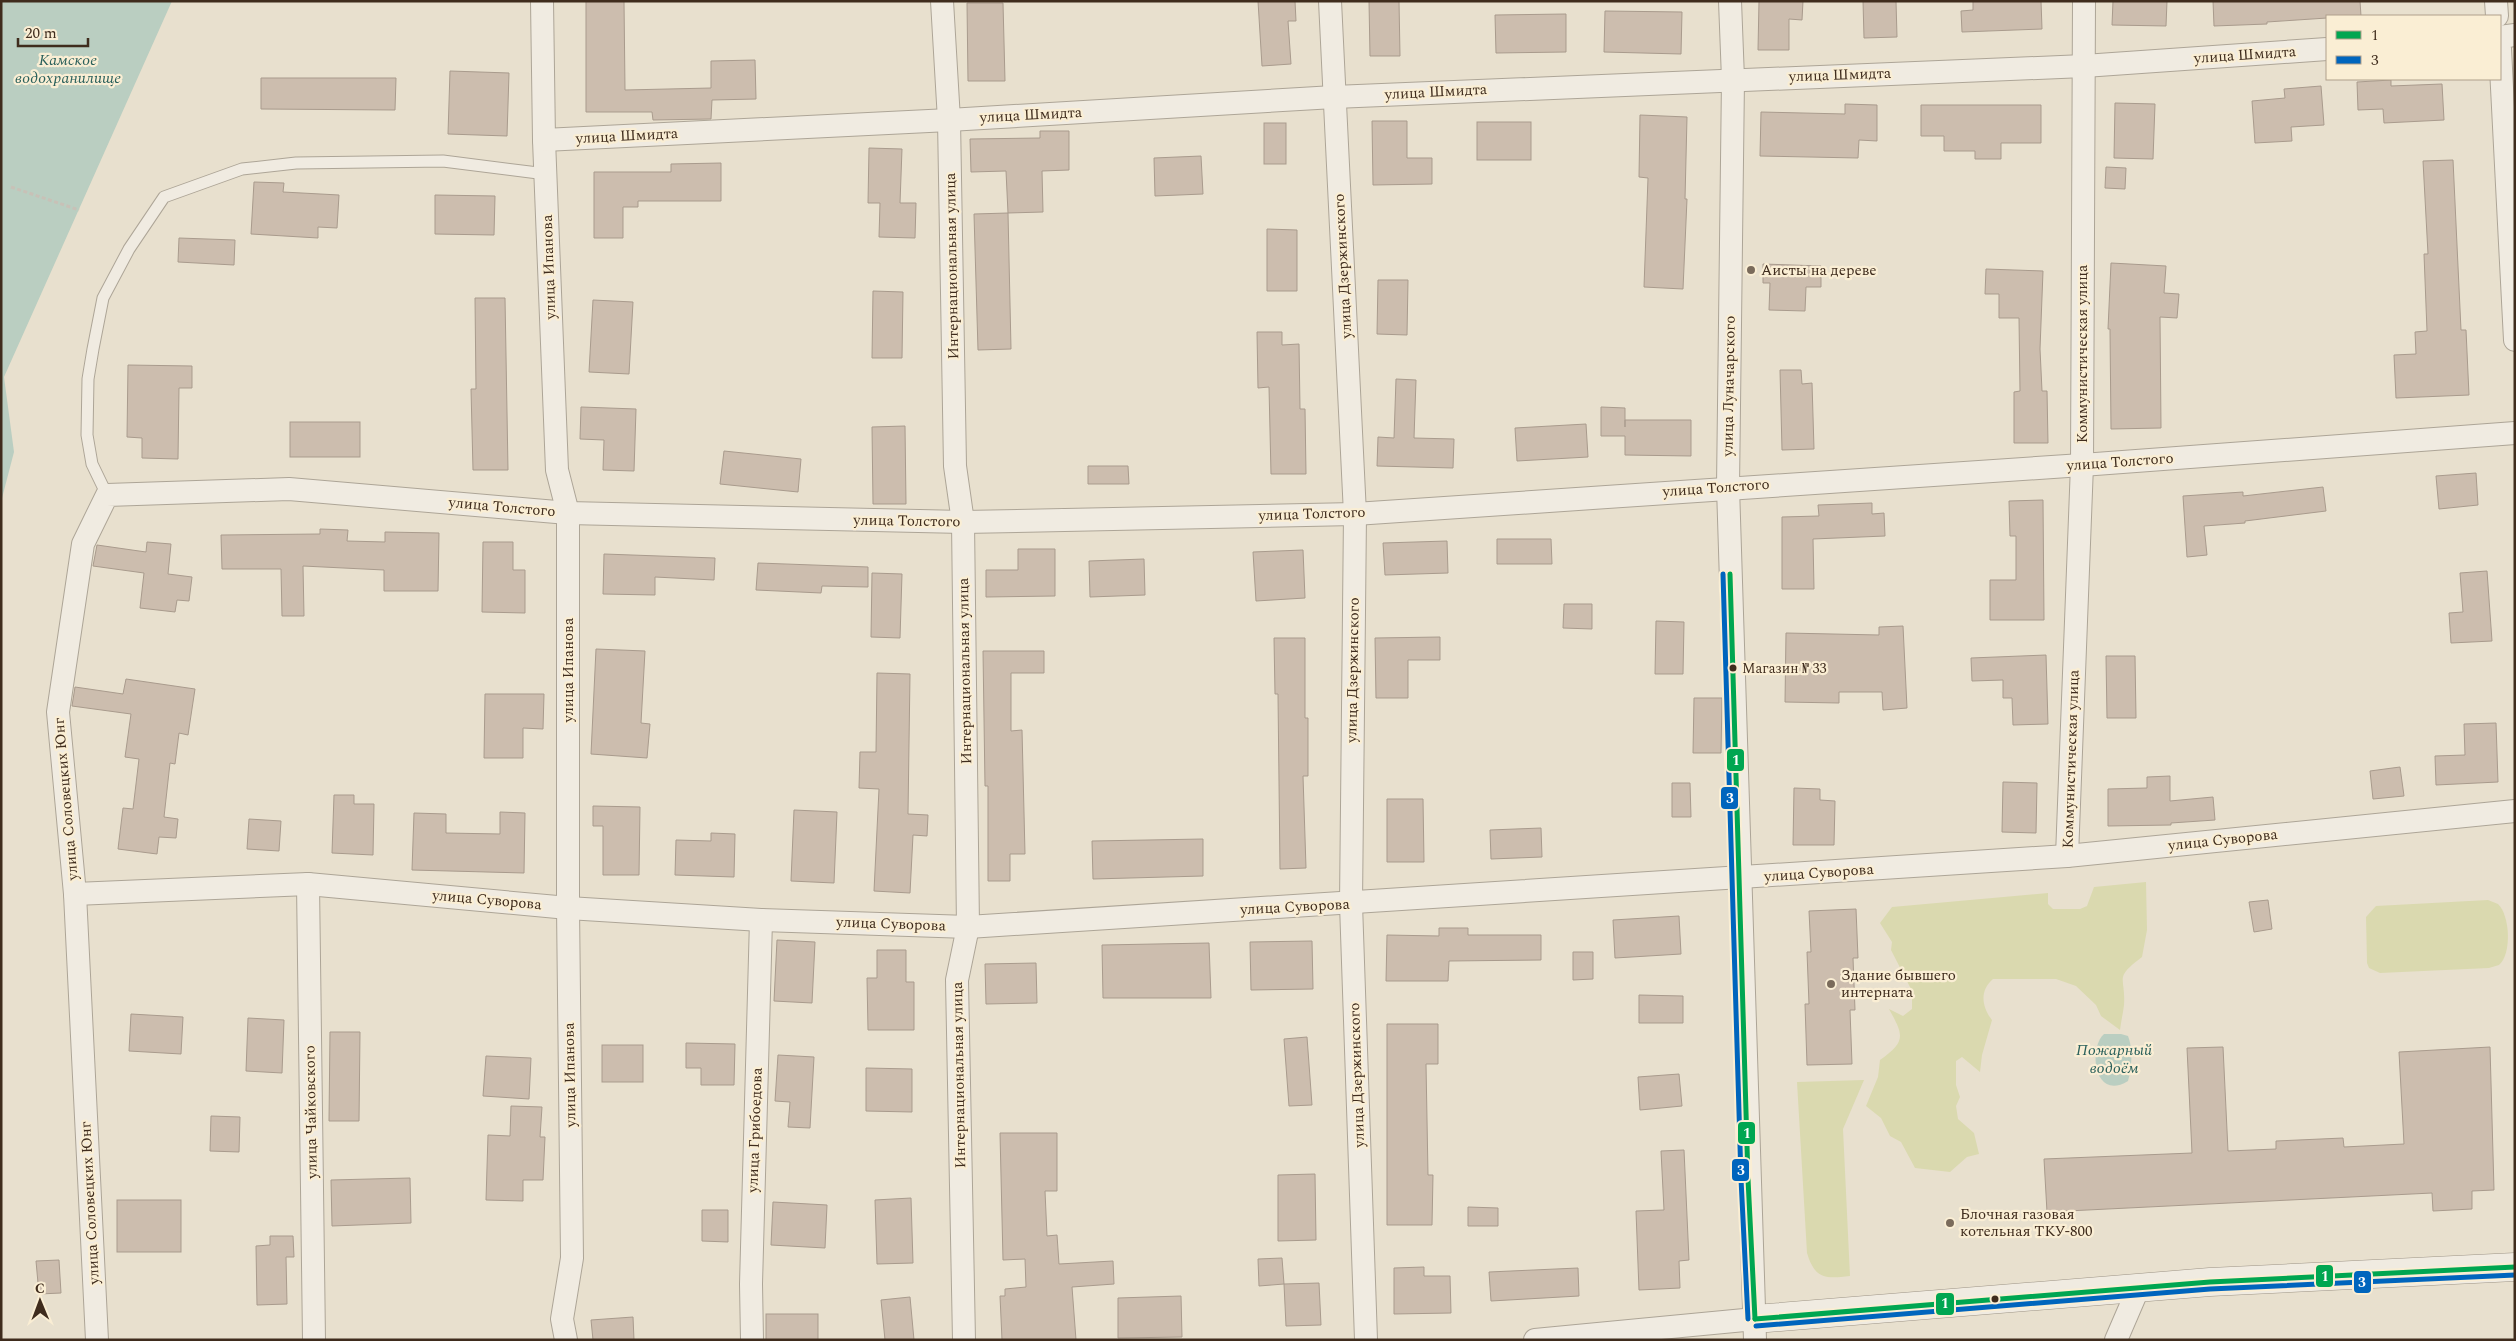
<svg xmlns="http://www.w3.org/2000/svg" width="2516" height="1341" font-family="Spectral,serif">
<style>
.green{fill:#dad9af}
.water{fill:#bacec1}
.building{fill:#ccbdae;stroke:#a99b8d}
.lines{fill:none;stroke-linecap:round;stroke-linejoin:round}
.lane-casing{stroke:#ada597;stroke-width:13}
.street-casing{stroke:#ada597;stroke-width:24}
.secondary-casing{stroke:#9d9486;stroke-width:29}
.path{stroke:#c8c1b7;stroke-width:3;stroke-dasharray:4 2.5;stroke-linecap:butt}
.lane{stroke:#f0ebe1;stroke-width:11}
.street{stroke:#f0ebe1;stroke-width:22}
.secondary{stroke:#f0ebe1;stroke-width:28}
.bus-1-casing{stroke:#faeed4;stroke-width:9}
.bus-2-casing{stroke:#faeed4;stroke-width:9}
.bus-1{stroke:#00a651;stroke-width:5}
.bus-2{stroke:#0065bd;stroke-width:5}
.poi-dot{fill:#7a6b5b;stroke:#faeed4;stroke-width:2}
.bus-dot{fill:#3f2c1d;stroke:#faeed4;stroke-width:2}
.labels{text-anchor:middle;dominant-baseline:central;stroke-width:4.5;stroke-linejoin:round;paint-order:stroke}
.bus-label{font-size:14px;fill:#3f2c1d;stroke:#faeed4;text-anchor:start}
.street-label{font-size:15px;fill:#3f2c1d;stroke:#faeed4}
.poi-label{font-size:15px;fill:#3f2c1d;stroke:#faeed4;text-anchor:start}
.water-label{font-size:16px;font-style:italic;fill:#2a605b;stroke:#faeed4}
.line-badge{stroke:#faeed4;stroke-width:2}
.badge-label{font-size:14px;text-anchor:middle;font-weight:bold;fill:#fff}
</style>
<rect width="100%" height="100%" fill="#e8e0ce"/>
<g class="green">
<path d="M2146,882L2147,930L2142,957C2113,979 2126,976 2124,1005C2123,1013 2121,1022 2120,1030L2101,1016L2096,1005L2076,986L2056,979H1993C1979,991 1982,1007 1992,1020L1982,1055L1980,1072L1962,1057L1956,1061V1085L1960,1097L1956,1106L1958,1119L1974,1133L1979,1154L1967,1157L1950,1172L1915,1168L1901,1142L1890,1136L1881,1118L1866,1106L1878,1077L1880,1060C1906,1041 1904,1036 1889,1009L1903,1016L1912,1009V991L1891,950L1892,942L1880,923L1892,907L2048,893V904L2053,909H2080L2087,906L2094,887Z"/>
<path d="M2488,900L2498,904C2510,915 2512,954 2499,965L2489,968L2380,973L2369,968L2367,963L2366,917L2376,906Z"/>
<path d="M1864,1080L1843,1129L1850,1276C1825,1279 1815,1279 1807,1253L1797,1082Z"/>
</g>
<g class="water">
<polygon points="1,1 172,1 4,377 14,452 1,502"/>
<path d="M2104,1034H2121L2128,1036C2133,1048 2132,1068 2128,1081C2094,1102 2088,1048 2104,1034Z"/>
</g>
<g class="building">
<polygon points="586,1 624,1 625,90 711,88 711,61 755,60 756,99 712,100 711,119 653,120 652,112 586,112"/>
<polygon points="1258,1 1295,1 1296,21 1288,21 1291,64 1262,66"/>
<polygon points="1369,1 1399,1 1400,56 1370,56"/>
<polygon points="1759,1 1803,1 1802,20 1789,19 1789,50 1758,50"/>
<polygon points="1863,1 1896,1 1897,37 1864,38"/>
<polygon points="1973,1 2041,1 2042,29 1962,32 1961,11 1973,10"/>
<polygon points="2113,1 2167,1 2166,26 2112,25"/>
<polygon points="2213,1 2360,1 2361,16 2327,16 2327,18 2267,22 2267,24 2214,26"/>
<polygon points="967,3 1003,3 1005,81 968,81"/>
<polygon points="1605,11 1682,12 1681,54 1604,52"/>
<polygon points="1566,14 1566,52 1496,53 1495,15"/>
<polygon points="450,71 509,73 507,136 448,134"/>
<polygon points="261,78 396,78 395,110 261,109"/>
<polygon points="2391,80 2391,86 2442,84 2444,120 2384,123 2383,109 2358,110 2357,82"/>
<polygon points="2321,86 2324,125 2291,127 2292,141 2255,143 2252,101 2285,98 2284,89"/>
<polygon points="2115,103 2155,104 2153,159 2114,158"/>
<polygon points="1845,104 1877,105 1877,141 1859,140 1858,158 1760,156 1761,112 1845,114"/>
<polygon points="1921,105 2041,105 2041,143 2001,143 2001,159 1975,159 1975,151 1944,151 1944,136 1921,136"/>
<polygon points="1640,115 1687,117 1685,199 1687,199 1683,289 1644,287 1648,178 1639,177"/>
<polygon points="1372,121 1407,121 1407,158 1432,158 1432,184 1373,185"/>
<rect x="1477" y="122" width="54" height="38"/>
<rect x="1264" y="123" width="22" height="41"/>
<polygon points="1040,131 1069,131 1069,170 1042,171 1043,212 1008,213 1006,171 971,172 970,139 1040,138"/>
<polygon points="869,148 902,149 900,203 916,203 915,238 879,237 880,203 868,203"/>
<polygon points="1201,156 1203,194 1155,196 1154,158"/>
<polygon points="2453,160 2461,330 2466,330 2469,395 2396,398 2394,355 2416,354 2415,332 2427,331 2424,254 2428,254 2423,161"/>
<polygon points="721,163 721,201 638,201 638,207 623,207 623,238 594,238 594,172 671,172 671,164"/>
<polygon points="2106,167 2126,168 2125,189 2105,188"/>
<polygon points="254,182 284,183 283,192 339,195 337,228 318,227 318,238 251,234"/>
<polygon points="435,195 495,196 494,235 435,234"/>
<polygon points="1008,213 1011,349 978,350 974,214"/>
<polygon points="1267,229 1297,230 1297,291 1267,291"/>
<polygon points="179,238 235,240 234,265 178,262"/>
<polygon points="2111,263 2166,266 2164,293 2179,294 2177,318 2160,317 2161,428 2111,429 2110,329 2108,329"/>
<polygon points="1763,264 1821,266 1821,287 1806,287 1805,311 1769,310 1770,283 1763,283"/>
<polygon points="1986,269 2043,271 2040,349 2042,391 2047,391 2048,443 2014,443 2014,392 2020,391 2019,318 1999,318 1999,294 1985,294"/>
<polygon points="1378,280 1408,280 1407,335 1377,334"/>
<polygon points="873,291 903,292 902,358 872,358"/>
<polygon points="475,298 505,298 508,470 473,470 471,389 476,389"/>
<polygon points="593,300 633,302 629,374 589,372"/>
<polygon points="1257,332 1282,332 1282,345 1299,344 1300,409 1305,409 1306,474 1271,474 1269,387 1258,388"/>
<polygon points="128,365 192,366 192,388 179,388 178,459 142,458 142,438 127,437"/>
<polygon points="1780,370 1801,370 1802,384 1812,383 1814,449 1782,450"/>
<polygon points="1396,379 1416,380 1414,438 1454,439 1453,468 1377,466 1378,437 1394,438"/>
<polygon points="581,407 636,409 634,471 603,470 604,440 580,439"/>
<polygon points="1601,407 1625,408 1625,427 1625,420 1691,420 1691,456 1625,455 1625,436 1601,436"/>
<rect x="290" y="422" width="70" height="35"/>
<polygon points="1586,424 1588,457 1517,461 1515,428"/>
<polygon points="905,426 906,504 873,504 872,427"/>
<polygon points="724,451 801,459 798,492 720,484"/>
<polygon points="1088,466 1128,466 1129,484 1088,484"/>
<polygon points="2476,473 2478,505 2439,509 2436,476"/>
<polygon points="2323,487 2326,511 2245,521 2245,523 2204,526 2207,555 2187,557 2183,496 2243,492 2243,496"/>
<polygon points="2043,500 2044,620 1990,620 1990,580 2016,580 2016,536 2010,536 2009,501"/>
<polygon points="1872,503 1872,514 1884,513 1885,536 1813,539 1814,589 1782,589 1782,517 1819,516 1818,505"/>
<polygon points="320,529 348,530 347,541 385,542 385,532 439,533 438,591 384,591 384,570 303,566 304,616 282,616 281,569 222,569 221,535 320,534"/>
<polygon points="1497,539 1551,539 1552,564 1497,564"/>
<polygon points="1447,541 1448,573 1385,575 1383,543"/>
<polygon points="147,542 171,544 168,574 192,577 189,601 177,600 175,612 140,608 144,573 93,566 97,545 146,552"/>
<polygon points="483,542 513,542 513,570 525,570 525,613 482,612"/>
<polygon points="1018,549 1055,549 1055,596 986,597 986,570 1018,570"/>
<polygon points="1303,550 1305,598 1256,601 1253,552"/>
<polygon points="604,554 715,558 714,580 655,577 655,595 603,594"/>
<polygon points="1144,559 1145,595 1090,597 1089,561"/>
<polygon points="758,563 868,567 868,587 822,586 821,593 756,590"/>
<polygon points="2487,571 2492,641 2451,643 2449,613 2463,612 2460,573"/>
<polygon points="872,573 902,574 900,638 871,637"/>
<polygon points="1564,604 1592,604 1592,629 1563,628"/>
<polygon points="1656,621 1684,622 1683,674 1655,674"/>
<polygon points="1903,626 1907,708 1883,710 1882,692 1839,692 1839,703 1785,702 1786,633 1879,635 1879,627"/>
<polygon points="1440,637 1440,660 1408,660 1408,698 1376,698 1375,638"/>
<polygon points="1274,638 1305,638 1305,718 1308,718 1308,776 1303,776 1306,868 1280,869 1278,694 1275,694"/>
<polygon points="596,649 645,651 641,723 650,724 647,758 591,754"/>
<polygon points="983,651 1044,651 1044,673 1011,673 1011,731 1022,730 1025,854 1010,854 1010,881 988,881 988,786 985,786"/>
<polygon points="2046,655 2048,724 2013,725 2012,698 2003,698 2003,680 1972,681 1971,658"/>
<polygon points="2106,656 2135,656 2136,718 2107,718"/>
<polygon points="877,673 910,674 908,814 928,815 927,836 913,835 910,893 874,891 879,789 859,788 860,752 876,752"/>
<polygon points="126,679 195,689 188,735 179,733 175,764 170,763 164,817 178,819 176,838 159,837 157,854 118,849 123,808 133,809 139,759 125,757 131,714 72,706 75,687 123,694"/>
<polygon points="485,694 544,694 543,729 523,728 523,758 484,758"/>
<polygon points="1694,698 1722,698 1721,753 1693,753"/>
<polygon points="2496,723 2498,782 2436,785 2435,756 2465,755 2464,724"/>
<polygon points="2400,767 2404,796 2373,799 2370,771"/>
<polygon points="2170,776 2170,801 2213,797 2215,820 2171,823 2171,825 2108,826 2108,789 2147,788 2147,777"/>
<polygon points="2003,782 2037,783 2036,833 2002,832"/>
<polygon points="1672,783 1690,783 1691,817 1672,817"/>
<polygon points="1794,788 1820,789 1820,800 1835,801 1834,845 1793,845"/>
<polygon points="334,795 354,795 354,804 374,804 373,855 332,853"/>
<polygon points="1387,799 1423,799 1424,862 1387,862"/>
<polygon points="593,806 640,807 639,875 603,875 603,826 593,826"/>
<polygon points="794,810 837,812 834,883 791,881"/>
<polygon points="500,812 525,813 524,873 412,870 414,813 446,814 446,833 500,834"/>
<polygon points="249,819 281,821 279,851 247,849"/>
<polygon points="1541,828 1542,857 1491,859 1490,830"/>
<polygon points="711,833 735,834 734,877 675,875 676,840 711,841"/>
<polygon points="1203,839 1203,876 1093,879 1092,841"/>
<polygon points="2268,900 2272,929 2254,932 2249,902"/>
<polygon points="1856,909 1858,958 1853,958 1855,1010 1850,1010 1852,1064 1807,1065 1805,1004 1809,1004 1807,952 1811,952 1809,911"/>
<polygon points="1679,916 1681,954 1615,958 1613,920"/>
<polygon points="1439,928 1468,928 1468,935 1541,935 1541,960 1449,961 1448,981 1386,981 1387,935 1439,936"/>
<polygon points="777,940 815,942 812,1003 774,1001"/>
<polygon points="1312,941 1313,989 1251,990 1250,942"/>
<polygon points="1209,943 1211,998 1103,998 1102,945"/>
<polygon points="877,950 906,950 906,982 914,982 914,1030 868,1030 867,978 877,978"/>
<polygon points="1573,952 1593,952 1593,979 1573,980"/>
<polygon points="1036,963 1037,1003 986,1004 985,964"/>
<polygon points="1639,995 1683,996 1683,1023 1639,1023"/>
<polygon points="131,1014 183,1017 181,1054 129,1051"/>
<polygon points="248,1018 284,1020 282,1073 246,1071"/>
<polygon points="1387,1024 1438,1024 1438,1064 1426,1064 1428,1175 1433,1175 1432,1225 1387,1225"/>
<polygon points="330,1032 360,1032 359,1121 329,1121"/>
<polygon points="1307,1037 1312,1105 1289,1106 1284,1039"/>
<polygon points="686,1043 735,1044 734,1085 701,1085 701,1068 686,1068"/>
<rect x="602" y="1045" width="41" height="37"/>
<polygon points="2223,1047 2228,1151 2276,1149 2276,1141 2343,1138 2344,1147 2404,1144 2399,1052 2490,1047 2494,1190 2472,1191 2472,1209 2433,1211 2432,1193 2047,1212 2044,1159 2192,1153 2187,1048"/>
<polygon points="778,1055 814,1057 810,1128 788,1127 790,1102 775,1101"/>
<polygon points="486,1056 531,1058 529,1099 483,1096"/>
<polygon points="866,1068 912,1069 912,1112 866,1111"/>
<polygon points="1679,1074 1682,1106 1640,1110 1638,1077"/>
<polygon points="511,1106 542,1107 540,1137 545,1137 543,1180 523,1180 523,1201 486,1200 488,1135 510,1136"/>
<polygon points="211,1116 240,1117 239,1152 210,1151"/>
<polygon points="1000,1133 1057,1133 1057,1191 1045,1191 1047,1236 1057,1235 1059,1264 1113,1261 1114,1284 1072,1287 1076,1340 1002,1340 1000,1296 1005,1296 1005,1289 1026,1287 1025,1259 1003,1260"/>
<polygon points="1684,1150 1689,1260 1679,1261 1680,1288 1639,1290 1636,1211 1664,1210 1661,1151"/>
<polygon points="1315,1174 1316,1240 1278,1241 1278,1175"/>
<polygon points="410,1178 411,1223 332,1226 331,1180"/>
<polygon points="911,1198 913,1263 877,1264 875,1200"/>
<rect x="117" y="1200" width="64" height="52"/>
<polygon points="773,1202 827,1205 825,1248 771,1245"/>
<polygon points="1468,1207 1498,1208 1498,1226 1468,1226"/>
<polygon points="702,1210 728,1210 728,1242 702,1241"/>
<polygon points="270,1236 293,1236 294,1257 286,1257 287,1304 257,1305 256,1246 270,1245"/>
<polygon points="1282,1258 1284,1284 1259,1286 1258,1259"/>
<polygon points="59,1260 61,1293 39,1294 36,1261"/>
<polygon points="1424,1267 1424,1276 1450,1276 1451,1313 1394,1314 1394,1268"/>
<polygon points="1578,1268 1579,1296 1491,1301 1489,1272"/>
<polygon points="1319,1283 1321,1325 1286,1326 1284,1284"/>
<polygon points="1181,1296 1182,1337 1118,1338 1118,1298"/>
<polygon points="910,1297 914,1340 885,1340 881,1300"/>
<rect x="766" y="1314" width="52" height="26"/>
<polygon points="633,1317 634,1340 593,1340 591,1320"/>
</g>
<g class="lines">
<g class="lane-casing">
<polyline id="lane" points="107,495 92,464 87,435 88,379 93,349 103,298 129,249 164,197 242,169 296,163 443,161 546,174"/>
</g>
<g class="street-casing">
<g id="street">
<polyline points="542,1 544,140 557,470 568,513 568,908 572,1258 562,1319 566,1340"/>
<polyline points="942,1 949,120 955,466 963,522 968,927 957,980 964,1340"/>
<polyline points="1330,1 1355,514 1351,904 1366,1340"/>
<polyline points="1730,1 1733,79 1728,487 1755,1340"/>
<polyline points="2496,1 2497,16"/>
<polyline points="2500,37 2515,35"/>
<polyline points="2500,49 2515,340"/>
<polyline points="544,140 949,120 1334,97 2084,66 2327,49"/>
<polyline points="2067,856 2082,465 2084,1"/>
<polyline points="308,884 314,1340"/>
<polyline points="75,894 308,884 568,908 761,920 968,927 2067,856 2515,811"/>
<polyline points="97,1340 75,894 58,712 83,544 107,495 289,489 568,513 963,522 1355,514 2082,465 2515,433"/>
<polyline points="752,1340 751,1284 761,920"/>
<polyline points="1535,1340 1755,1319"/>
<polyline points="2116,1340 2138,1289"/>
</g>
</g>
<g class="secondary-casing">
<polyline id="secondary" points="1755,1319 2210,1282 2515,1267"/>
</g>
<polyline class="path" points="11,187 79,210"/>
<use href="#lane" class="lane"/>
<use href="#street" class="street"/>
<use href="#secondary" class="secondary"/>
<g class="bus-1-casing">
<g id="bus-1">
<polyline points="1730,574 1748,1179 1755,1319"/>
<polyline points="1755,1319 2210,1282 2515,1267"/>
</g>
</g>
<g class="bus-2-casing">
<g id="bus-2">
<polyline points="1723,574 1741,1179 1748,1319"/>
<polyline points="1756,1326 2210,1289 2515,1275"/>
</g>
</g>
<use href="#bus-1" class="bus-1"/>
<use href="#bus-2" class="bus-2"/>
</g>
<g class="poi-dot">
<circle cx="1751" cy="270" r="5"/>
<circle cx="1831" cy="984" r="5"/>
<circle cx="1950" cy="1223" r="5"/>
</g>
<g class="bus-dot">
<circle cx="1733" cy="668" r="4.5"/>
<circle cx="1995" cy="1299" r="4.5"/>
</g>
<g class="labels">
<g class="bus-label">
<text x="1742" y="668">Магазин № 33</text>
</g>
<g class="street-label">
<text transform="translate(2245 55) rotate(-4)">улица Шмидта</text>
<text transform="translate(1840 75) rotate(-2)">улица Шмидта</text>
<text transform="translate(1436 92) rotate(-3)">улица Шмидта</text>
<text transform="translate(1031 115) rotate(-3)">улица Шмидта</text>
<text transform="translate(627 136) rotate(-3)">улица Шмидта</text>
<text transform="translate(952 266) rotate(-91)">Интернациональная улица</text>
<text transform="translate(1343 266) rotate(-93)">улица Дзержинского</text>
<text transform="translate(549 267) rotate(-92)">улица Ипанова</text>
<text transform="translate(2082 354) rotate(-90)">Коммунистическая улица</text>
<text transform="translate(1729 386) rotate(-89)">улица Луначарского</text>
<text transform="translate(2120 462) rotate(-4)">улица Толстого</text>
<text transform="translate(1716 488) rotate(-4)">улица Толстого</text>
<text transform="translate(502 507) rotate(5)">улица Толстого</text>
<text transform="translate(1312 514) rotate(-2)">улица Толстого</text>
<text transform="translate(907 521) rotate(1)">улица Толстого</text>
<text transform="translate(568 670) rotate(-90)">улица Ипанова</text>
<text transform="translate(1353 670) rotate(-89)">улица Дзержинского</text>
<text transform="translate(965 671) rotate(-91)">Интернациональная улица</text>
<text transform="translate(2071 759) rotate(-88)">Коммунистическая улица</text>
<text transform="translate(66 799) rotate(-95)">улица Соловецких Юнг</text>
<text transform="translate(2223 840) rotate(-6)">улица Суворова</text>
<text transform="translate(1819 873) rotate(-4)">улица Суворова</text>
<text transform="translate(487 900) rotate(5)">улица Суворова</text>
<text transform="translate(1295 907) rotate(-3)">улица Суворова</text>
<text transform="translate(891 924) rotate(2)">улица Суворова</text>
<text transform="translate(570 1075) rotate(-91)">улица Ипанова</text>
<text transform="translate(959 1075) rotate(-91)">Интернациональная улица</text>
<text transform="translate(1357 1075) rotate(-92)">улица Дзержинского</text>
<text transform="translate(311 1112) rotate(-91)">улица Чайковского</text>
<text transform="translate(755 1130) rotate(-88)">улица Грибоедова</text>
<text transform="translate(90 1203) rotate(-93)">улица Соловецких Юнг</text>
</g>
<g class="poi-label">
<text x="1761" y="270">Аисты на дереве</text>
<text x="1841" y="975">Здание бывшего<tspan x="1841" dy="17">интерната</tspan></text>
<text x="1960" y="1214">Блочная газовая<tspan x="1960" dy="17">котельная ТКУ-800</tspan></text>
</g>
<g class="water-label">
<text x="68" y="60">Камское<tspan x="68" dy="18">водохранилище</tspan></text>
<text x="2114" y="1050">Пожарный<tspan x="2114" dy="18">водоём</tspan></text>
</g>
</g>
<g class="line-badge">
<rect x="1726" y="748" width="19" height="24" rx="5" fill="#00a651"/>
<rect x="1720" y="786" width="19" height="24" rx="5" fill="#0065bd"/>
<rect x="1737" y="1121" width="19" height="24" rx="5" fill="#00a651"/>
<rect x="1731" y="1158" width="19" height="24" rx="5" fill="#0065bd"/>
<rect x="2315" y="1264" width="19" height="24" rx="5" fill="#00a651"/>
<rect x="2353" y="1270" width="19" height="24" rx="5" fill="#0065bd"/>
<rect x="1935" y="1292" width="20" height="24" rx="5" fill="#00a651"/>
</g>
<g class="badge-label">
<text x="1736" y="765">1</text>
<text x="1730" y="803">3</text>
<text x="1747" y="1138">1</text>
<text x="1741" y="1175">3</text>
<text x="2325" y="1281">1</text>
<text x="2362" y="1287">3</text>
<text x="1945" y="1308">1</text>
</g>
<rect width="2516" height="1341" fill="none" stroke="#3f2c1d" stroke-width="5"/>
<rect x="2326" y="15" width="175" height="65" fill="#faeed4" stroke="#afa08b"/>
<rect x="2336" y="31" width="25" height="8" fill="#00a651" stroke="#afa08b"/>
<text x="2371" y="40" font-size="15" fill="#3f2c1d">1</text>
<rect x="2336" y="56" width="25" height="8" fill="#0065bd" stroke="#afa08b"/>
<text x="2371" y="65" font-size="15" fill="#3f2c1d">3</text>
<g transform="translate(40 1301) rotate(359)" stroke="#faeed4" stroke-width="4" paint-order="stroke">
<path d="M0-4L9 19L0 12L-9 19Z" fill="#3f2c1d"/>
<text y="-8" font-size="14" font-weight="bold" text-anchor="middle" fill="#3f2c1d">С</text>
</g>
<path d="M18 38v8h70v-8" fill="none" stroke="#3f2c1d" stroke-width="2.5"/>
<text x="25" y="38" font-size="15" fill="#3f2c1d" stroke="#faeed4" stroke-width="4" paint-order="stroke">20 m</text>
</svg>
